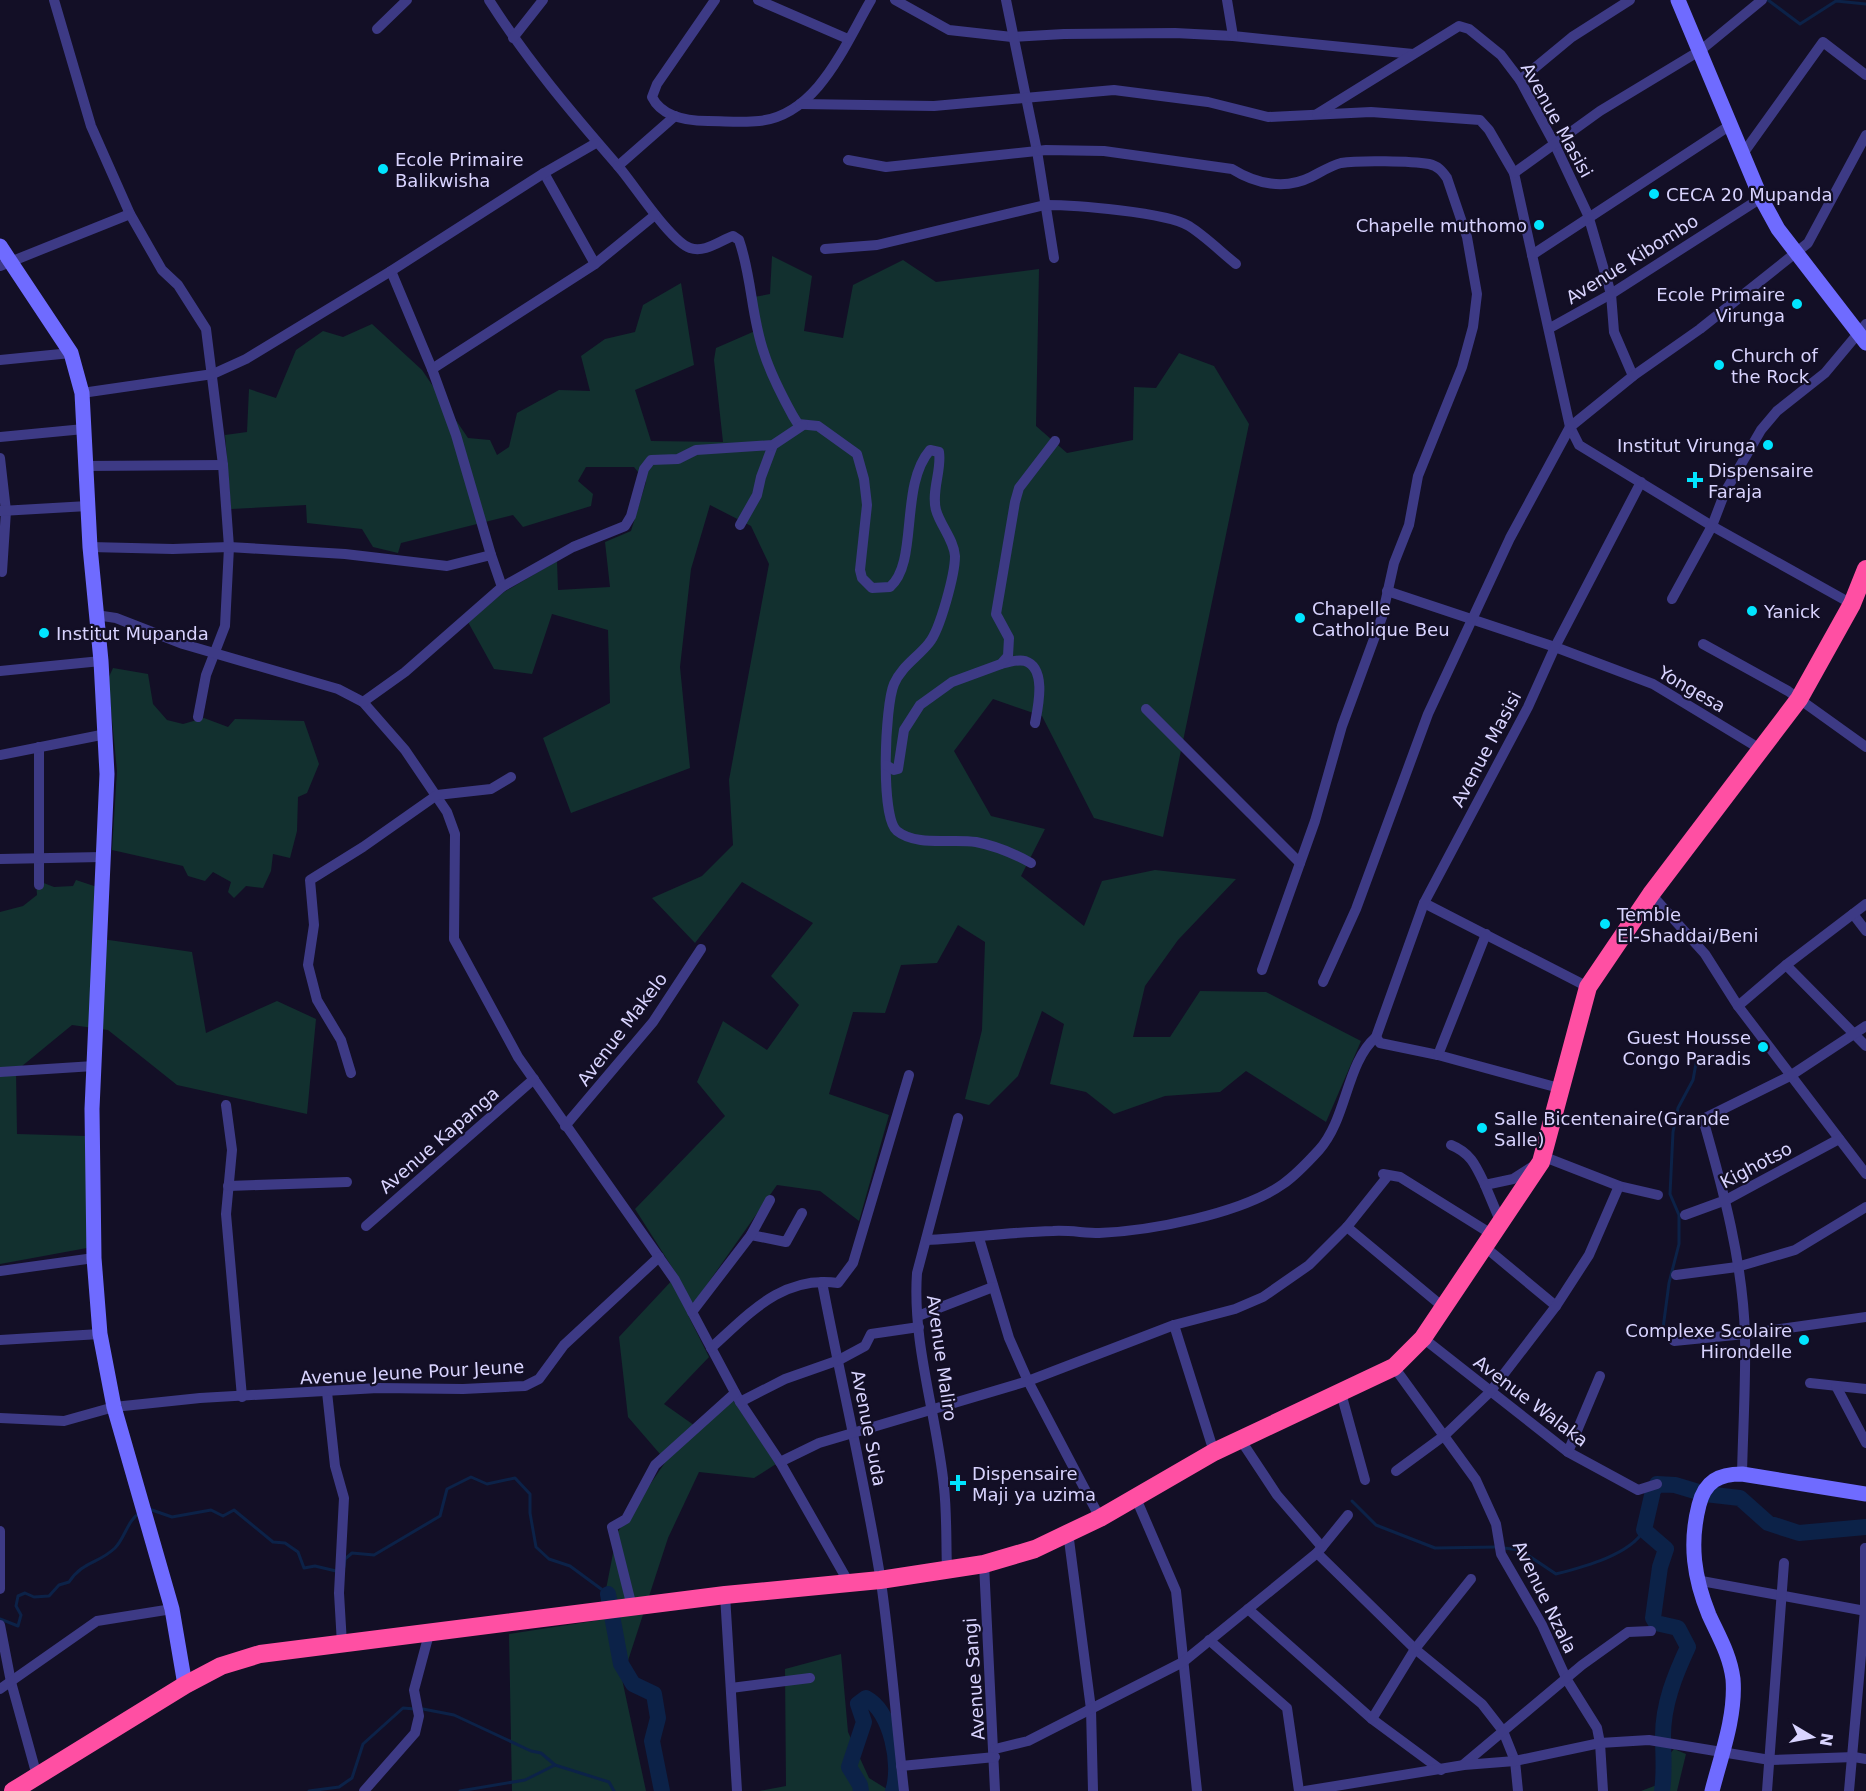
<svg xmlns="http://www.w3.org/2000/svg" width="1866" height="1791" font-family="'DejaVu Sans',sans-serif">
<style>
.green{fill:#12302f}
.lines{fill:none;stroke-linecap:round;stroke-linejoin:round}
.stream{stroke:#0c2248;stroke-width:3}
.river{stroke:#0c2248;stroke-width:16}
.street{stroke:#3d3a85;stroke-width:10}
.secondary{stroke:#6f6bff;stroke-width:15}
.highway{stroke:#ff4fa3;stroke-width:18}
.poi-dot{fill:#00e5ff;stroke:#130f26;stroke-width:2}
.labels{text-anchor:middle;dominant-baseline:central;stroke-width:4.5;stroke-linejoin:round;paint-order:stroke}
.street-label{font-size:18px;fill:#d9d4ff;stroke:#130f26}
.poi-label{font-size:18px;fill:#d9d4ff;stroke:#130f26;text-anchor:start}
</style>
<rect width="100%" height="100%" fill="#130f26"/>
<g class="green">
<polygon points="772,256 812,276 804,331 843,338 853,285 903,260 936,282 1039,269 1036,426 1067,453 1133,440 1134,387 1156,388 1179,353 1214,366 1249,424 1163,837 1094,818 1042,716 993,699 954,751 991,816 1045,829 1021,876 1084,926 1102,881 1155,870 1236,879 1178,940 1145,986 1133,1037 1170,1037 1200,991 1266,992 1361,1041 1326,1122 1246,1071 1220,1092 1165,1096 1114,1114 1086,1092 1050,1084 1064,1024 1042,1011 1018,1076 989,1105 965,1099 982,1030 985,942 958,925 937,963 901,965 885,1013 853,1012 829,1094 889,1115 859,1221 820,1191 777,1185 687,1313 709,1357 664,1404 698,1428 733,1400 776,1464 754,1478 699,1472 668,1538 622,1679 646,1791 512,1791 509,1634 600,1620 617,1533 666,1461 628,1417 619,1337 677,1275 635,1209 725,1116 697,1082 723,1021 767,1050 799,1005 771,976 813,923 742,882 695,943 652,898 702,876 733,845 729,780 769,564 751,526 710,505 691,569 680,667 690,768 571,813 543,738 610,703 608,630 552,614 532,674 494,669 468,622 504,592 557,561 558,590 610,587 605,542 631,531 646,482 634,467 586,467 578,481 593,494 591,506 523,527 513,515 401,543 398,553 373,547 362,529 307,523 306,505 231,509 225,435 247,432 249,389 276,398 296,350 323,331 343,337 372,324 422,370 468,438 490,440 497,455 509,447 517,413 559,390 590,391 581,356 605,339 635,332 643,305 681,283 694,365 635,390 651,441 723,442 714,360 716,348 762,328 754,297 770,294"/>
<polygon points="113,668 148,674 153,704 167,720 183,724 204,718 228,727 235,719 304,721 319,764 307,793 298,797 297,831 290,858 273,854 271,871 263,888 246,886 234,898 228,892 231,882 213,872 205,881 188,876 183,866 112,850 117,771 108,679"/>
<polygon points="36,880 54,887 73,886 76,880 97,887 95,938 192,952 206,1033 277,1001 316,1019 307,1114 177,1085 108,1030 72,1025 16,1071 17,1134 86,1136 87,1248 0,1264 0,912 23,906 37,895"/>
<polygon points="841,1654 848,1732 869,1778 890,1791 759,1791 786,1786 785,1669"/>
<polygon points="1674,1749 1686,1754 1677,1791 1641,1791 1657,1785 1663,1762"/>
</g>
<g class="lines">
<g class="stream">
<polyline points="1768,0 1800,24 1836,1 1866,4"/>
<polyline points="1662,1336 1669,1283 1679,1244 1679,1215 1670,1194 1673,1132 1678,1108 1693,1080 1697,1058"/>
<polyline points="1352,1501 1376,1525 1435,1548 1497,1547"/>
<polyline points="149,1509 172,1517 211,1510 223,1516 234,1510 273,1542 285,1543 298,1552 304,1568 315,1566 336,1571"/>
<path d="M1504,1548L1520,1550L1556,1574C1583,1567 1630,1555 1644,1530"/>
<polyline points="344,1567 345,1559 352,1553 374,1555 440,1516 447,1489 471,1477 487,1484 515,1478 530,1494 530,1513 536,1547 549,1559 570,1566 608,1594"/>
<path d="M0,1619L18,1626L21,1615L16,1606L18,1596L25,1593L34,1597L49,1596L59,1585L69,1582C83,1561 98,1564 115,1548C125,1538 128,1519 140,1513"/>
<polyline points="423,1709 454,1715 531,1751 541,1753 555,1765 609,1782 614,1791"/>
<polyline points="309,1791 339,1787 352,1778 363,1744 403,1708 415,1709"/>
<polyline points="460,1791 525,1780 555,1765"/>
</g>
<g class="river">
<polyline points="608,1594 621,1664 633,1684 654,1694 658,1718 652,1741 662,1791"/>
<path d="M861,1791L860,1785L849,1767L864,1722L858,1704L866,1698C891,1711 902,1765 893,1791"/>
<path d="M1662,1791C1665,1772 1663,1755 1663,1736C1663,1704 1675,1675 1688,1647L1678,1628L1656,1623L1653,1618L1660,1567L1666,1549L1644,1530L1653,1491L1657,1484L1675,1485L1705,1494L1740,1498L1768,1523L1799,1533L1866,1527"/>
</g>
<g class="street">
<polyline points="54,0 91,126 130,214 162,270 178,285 206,329 223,465 229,547 225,626 206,675 198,717"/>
<path d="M489,0C527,60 572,113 618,166C633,183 670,241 690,248C705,253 719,241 733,236L739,240C752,277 751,316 764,353C771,375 782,396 793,416L798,424L818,426L857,454L864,479L867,505L860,570L862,578L872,588L890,587C919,562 899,486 930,450L939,452C942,470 931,491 936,510C940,525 954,540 955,556C955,574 940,630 929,643C918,657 901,667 894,684C885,705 880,817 897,831C917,847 952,838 976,842C997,846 1013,853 1031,863"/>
<path d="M715,0L657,84L652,97C662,117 687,121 708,121C725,121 742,123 759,121C818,115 845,44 871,0"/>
<polyline points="758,0 848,39"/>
<polyline points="895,0 949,30 1012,37 1064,34 1175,33 1233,36 1413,54"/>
<polyline points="1006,0 1037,151 1054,258"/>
<polyline points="1227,0 1233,36"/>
<polyline points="377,29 407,0"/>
<polyline points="513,38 543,0"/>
<polyline points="1520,80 1572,37 1630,0"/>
<polyline points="800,104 934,106 1114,90 1208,102 1268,117 1371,112 1480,120 1489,130 1514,173 1570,427 1579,445 1712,526 1852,604"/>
<polyline points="1317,114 1459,26 1469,29 1501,55 1520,80 1555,145 1588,215 1611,294 1614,332 1633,376"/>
<polyline points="1742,155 1823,42 1866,75"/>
<path d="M848,160L886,167L1046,150L1104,151L1232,169C1256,184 1285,190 1311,177C1321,172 1330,166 1341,163C1358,160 1412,161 1429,164C1438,166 1442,171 1447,178L1467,237L1477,294L1473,327L1462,367L1418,476L1409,525L1394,563L1382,617L1342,726L1315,821L1262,970"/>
<polyline points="618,166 675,116"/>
<polyline points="544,173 595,264"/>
<polyline points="1514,173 1600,111 1701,50 1762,0"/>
<path d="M825,249L877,245L1045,205C1074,205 1166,212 1189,226C1205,236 1221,252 1236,264"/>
<polyline points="1532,255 1729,126"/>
<polyline points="0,266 130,214"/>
<polyline points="391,271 432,369"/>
<polyline points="1550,328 1611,294 1761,198"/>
<polyline points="0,360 71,353"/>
<polyline points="82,393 213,374 246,359 391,271 544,173 596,143"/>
<polyline points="0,437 84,429"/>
<polyline points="0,458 6,511 2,572"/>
<polyline points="85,466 223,465"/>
<polyline points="1,511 88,506"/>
<polyline points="740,525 757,495 761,477 773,445"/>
<polyline points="90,547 173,549 229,547 345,554 447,566 491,555 502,587"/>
<polyline points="491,555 456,435 432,369 595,264 655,215"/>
<polyline points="1387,591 1555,647 1653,684 1762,750"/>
<polyline points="1672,599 1712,526 1725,492 1761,430 1777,411 1825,373 1866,324"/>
<polyline points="96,615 116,618 183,644 338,689 363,702 405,750 447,812 455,834 454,939 518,1057 675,1280 740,1402 780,1462 849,1583"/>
<polyline points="1703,644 1788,691 1866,747"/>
<path d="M1001,664C1008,662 1018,659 1025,661C1047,668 1038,707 1035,723"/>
<polyline points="0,671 101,661"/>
<polyline points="363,702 405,672 502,587 573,547 625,526 631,516 644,469 651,460 678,459 696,450 773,445 803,425"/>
<polyline points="1146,709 1300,863"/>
<polyline points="39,747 39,885"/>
<polyline points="0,755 106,734"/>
<polyline points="886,765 894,770 898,769 904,730 920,705 952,682 1001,664 1008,656 1009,638 996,614 1015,502 1019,488 1055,441"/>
<polyline points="0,859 102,857"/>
<polyline points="1651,894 1705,954 1738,1006 1866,1174"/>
<polyline points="1424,903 1588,987"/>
<polyline points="1853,914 1866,931"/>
<polyline points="1786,965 1866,1046"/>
<polyline points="1323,982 1356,909 1428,714 1510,538 1570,427 1633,376 1700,329 1808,243 1866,135"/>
<polyline points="1738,1006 1786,965 1866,904"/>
<polyline points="1376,1037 1380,1043 1438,1055 1559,1088"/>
<polyline points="1438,1055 1486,934"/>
<polyline points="0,1072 94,1066"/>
<polyline points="351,1073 341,1040 317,1000 308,965 314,925 310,880 363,847 437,795 491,789 511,777"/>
<polyline points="226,1105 232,1150 226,1214 242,1397"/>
<polyline points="565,1126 653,1022 701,949"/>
<path d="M1451,1145C1471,1153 1476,1166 1485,1185L1513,1179L1535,1165"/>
<polyline points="1542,1156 1619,1186 1658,1195"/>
<polyline points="1485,1185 1501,1223"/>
<polyline points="228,1186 347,1182"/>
<polyline points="1685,1215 1726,1200 1839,1139"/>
<polyline points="366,1226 534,1079"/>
<polyline points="1347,1227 1443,1307"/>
<polyline points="751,1235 786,1242 802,1213"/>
<polyline points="979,1238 1009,1338 1028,1381 1100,1518"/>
<path d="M926,1240C969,1238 1011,1232 1053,1231C1069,1230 1084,1233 1099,1233C1149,1231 1241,1214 1283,1184C1296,1175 1308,1162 1319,1150C1347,1119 1346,1063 1376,1037L1424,903L1528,707L1555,647L1641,482"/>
<polyline points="1485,1247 1556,1306"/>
<polyline points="0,1271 94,1258"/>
<polyline points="1676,1275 1737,1267 1795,1250 1866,1207"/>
<path d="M822,1282C841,1382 865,1481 881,1582C891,1652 896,1721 904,1791"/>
<polyline points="692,1312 751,1235 770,1200"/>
<polyline points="918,1316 993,1287"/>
<polyline points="1174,1325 1214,1452"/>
<polyline points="1423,1338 1568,1452 1638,1490 1657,1484"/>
<polyline points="0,1340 100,1334"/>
<polyline points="1674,1341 1745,1334 1866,1317"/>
<path d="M711,1348C749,1314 782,1275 838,1283L853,1263L909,1075"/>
<polyline points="1394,1367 1476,1480 1496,1524 1501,1554 1542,1625 1567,1680 1597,1728 1600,1743 1603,1791"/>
<polyline points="1810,1383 1866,1389"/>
<polyline points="1836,1386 1866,1443"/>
<polyline points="327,1392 335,1466 344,1498 339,1593 342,1644"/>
<polyline points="1341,1393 1365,1480"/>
<polyline points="740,1402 785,1379 839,1360 865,1346 871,1334 919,1327"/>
<polyline points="0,1418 64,1421 114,1407 200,1398 378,1388 463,1389 525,1386 539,1379 564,1345 659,1257"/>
<polyline points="1240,1439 1277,1495 1322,1547"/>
<polyline points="1568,1452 1600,1376"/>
<polyline points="780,1462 819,1443 1028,1381 1174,1325 1235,1309 1263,1297 1309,1265 1347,1227 1387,1177 1383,1174 1400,1177 1493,1235"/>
<polyline points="1396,1471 1445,1435 1490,1392 1556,1306 1589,1255 1619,1186"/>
<path d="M1742,1474C1743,1428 1746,1381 1745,1336C1743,1262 1723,1189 1703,1119L1790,1076L1866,1026"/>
<polyline points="1135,1496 1176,1591 1197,1791"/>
<polyline points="0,1531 0,1589"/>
<polyline points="1068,1532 1091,1709 1093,1791"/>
<polyline points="1317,1553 1415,1649 1482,1704 1503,1731 1515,1761 1518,1791"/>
<polyline points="984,1564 995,1791"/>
<path d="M947,1570C946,1543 947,1515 944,1487C937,1416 912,1344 917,1273L958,1118"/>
<polyline points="1696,1580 1866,1611"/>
<polyline points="725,1595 737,1791"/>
<polyline points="632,1607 612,1527 626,1519 655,1465 735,1393"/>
<polyline points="1248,1609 1372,1719 1441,1770"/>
<polyline points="0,1625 11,1682 37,1776"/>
<polyline points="1209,1640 1287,1708 1299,1791"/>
<polyline points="731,1688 810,1678"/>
<polyline points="0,1689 97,1621 172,1609"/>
<polyline points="1372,1719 1415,1649 1471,1579"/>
<polyline points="995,1749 1028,1741 1183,1662 1317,1553 1348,1515"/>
<polyline points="1464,1764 1582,1665 1628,1632 1651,1631"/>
<polyline points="901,1766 995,1757"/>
<polyline points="364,1791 415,1733 419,1716 414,1690 429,1634"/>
<polyline points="1305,1791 1464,1765 1515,1761 1600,1743 1649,1740 1770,1760 1854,1757 1866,1759"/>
<polyline points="1767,1791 1784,1563"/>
<polyline points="1849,1791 1865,1610 1865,1548"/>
</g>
<g class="secondary">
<polyline points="1678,0 1761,198 1778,229 1866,343"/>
<polyline points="0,246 71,353 82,393 90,547 101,661 107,774 92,1109 94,1258 100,1334 114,1407 172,1609 185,1685"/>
<path d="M1712,1791C1721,1756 1736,1716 1733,1679C1730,1655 1719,1637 1709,1615C1694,1578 1689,1544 1699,1505C1705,1481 1719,1474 1742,1474L1866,1494"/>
</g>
<polyline class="highway" points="13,1791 185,1685 221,1666 260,1654 725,1595 880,1580 984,1564 1035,1549 1100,1518 1214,1452 1394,1367 1423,1338 1541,1162 1588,987 1651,894 1799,699 1852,604 1866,569"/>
</g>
<g class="poi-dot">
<circle cx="383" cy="169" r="6"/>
<circle cx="1654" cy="194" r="6"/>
<circle cx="1539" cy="225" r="6"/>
<circle cx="1797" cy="304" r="6"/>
<circle cx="1719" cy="365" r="6"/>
<circle cx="1768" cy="445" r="6"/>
<path d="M1692 471h6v6h6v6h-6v6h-6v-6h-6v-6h6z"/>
<circle cx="1752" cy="611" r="6"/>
<circle cx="1300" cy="618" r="6"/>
<circle cx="44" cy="633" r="6"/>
<circle cx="1605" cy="924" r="6"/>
<circle cx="1763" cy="1047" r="6"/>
<circle cx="1482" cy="1128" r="6"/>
<circle cx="1804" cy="1340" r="6"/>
<path d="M955 1474h6v6h6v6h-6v6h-6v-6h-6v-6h6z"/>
</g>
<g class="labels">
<g class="street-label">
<text transform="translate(1557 120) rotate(61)">Avenue Masisi</text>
<text transform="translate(1632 259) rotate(-32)">Avenue Kibombo</text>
<text transform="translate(1692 689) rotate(30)">Yongesa</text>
<text transform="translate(1486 749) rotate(-62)">Avenue Masisi</text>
<text transform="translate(622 1029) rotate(-53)">Avenue Makelo</text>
<text transform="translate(439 1140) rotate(-41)">Avenue Kapanga</text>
<text transform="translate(1756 1165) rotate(-28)">Kighotso</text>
<text transform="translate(942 1358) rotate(82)">Avenue Maliro</text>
<text transform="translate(412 1372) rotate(-3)">Avenue Jeune Pour Jeune</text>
<text transform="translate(1531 1401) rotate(37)">Avenue Walaka</text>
<text transform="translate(869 1428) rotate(79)">Avenue Suda</text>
<text transform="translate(1545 1597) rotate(64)">Avenue Nzala</text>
<text transform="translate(974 1679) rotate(-94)">Avenue Sangi</text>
</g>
<g class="poi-label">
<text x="395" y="159">Ecole Primaire<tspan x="395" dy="21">Balikwisha</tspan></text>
<text x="1666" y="194">CECA 20 Mupanda</text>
<text x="1527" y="225" text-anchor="end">Chapelle muthomo</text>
<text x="1785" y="294" text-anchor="end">Ecole Primaire<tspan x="1785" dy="21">Virunga</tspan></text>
<text x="1731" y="355">Church of<tspan x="1731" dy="21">the Rock</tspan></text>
<text x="1756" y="445" text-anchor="end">Institut Virunga</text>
<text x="1708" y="470">Dispensaire<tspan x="1708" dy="21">Faraja</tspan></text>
<text x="1312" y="608">Chapelle<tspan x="1312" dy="21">Catholique Beu</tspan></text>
<text x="1764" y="611">Yanick</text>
<text x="56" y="633">Institut Mupanda</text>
<text x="1617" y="914">Temble<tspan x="1617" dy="21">El-Shaddai/Beni</tspan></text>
<text x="1751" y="1037" text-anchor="end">Guest Housse<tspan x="1751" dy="21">Congo Paradis</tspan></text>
<text x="1494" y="1118">Salle Bicentenaire(Grande<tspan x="1494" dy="21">Salle)</tspan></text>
<text x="1792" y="1330" text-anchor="end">Complexe Scolaire<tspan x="1792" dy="21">Hirondelle</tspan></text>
<text x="972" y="1473">Dispensaire<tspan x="972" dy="21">Maji ya uzima</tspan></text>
</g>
</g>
<g transform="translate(1812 1737) rotate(100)" stroke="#130f26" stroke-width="4.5" paint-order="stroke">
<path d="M0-4.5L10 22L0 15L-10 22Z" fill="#d9d4ff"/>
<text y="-9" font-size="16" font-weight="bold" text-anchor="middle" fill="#d9d4ff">N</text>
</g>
</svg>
